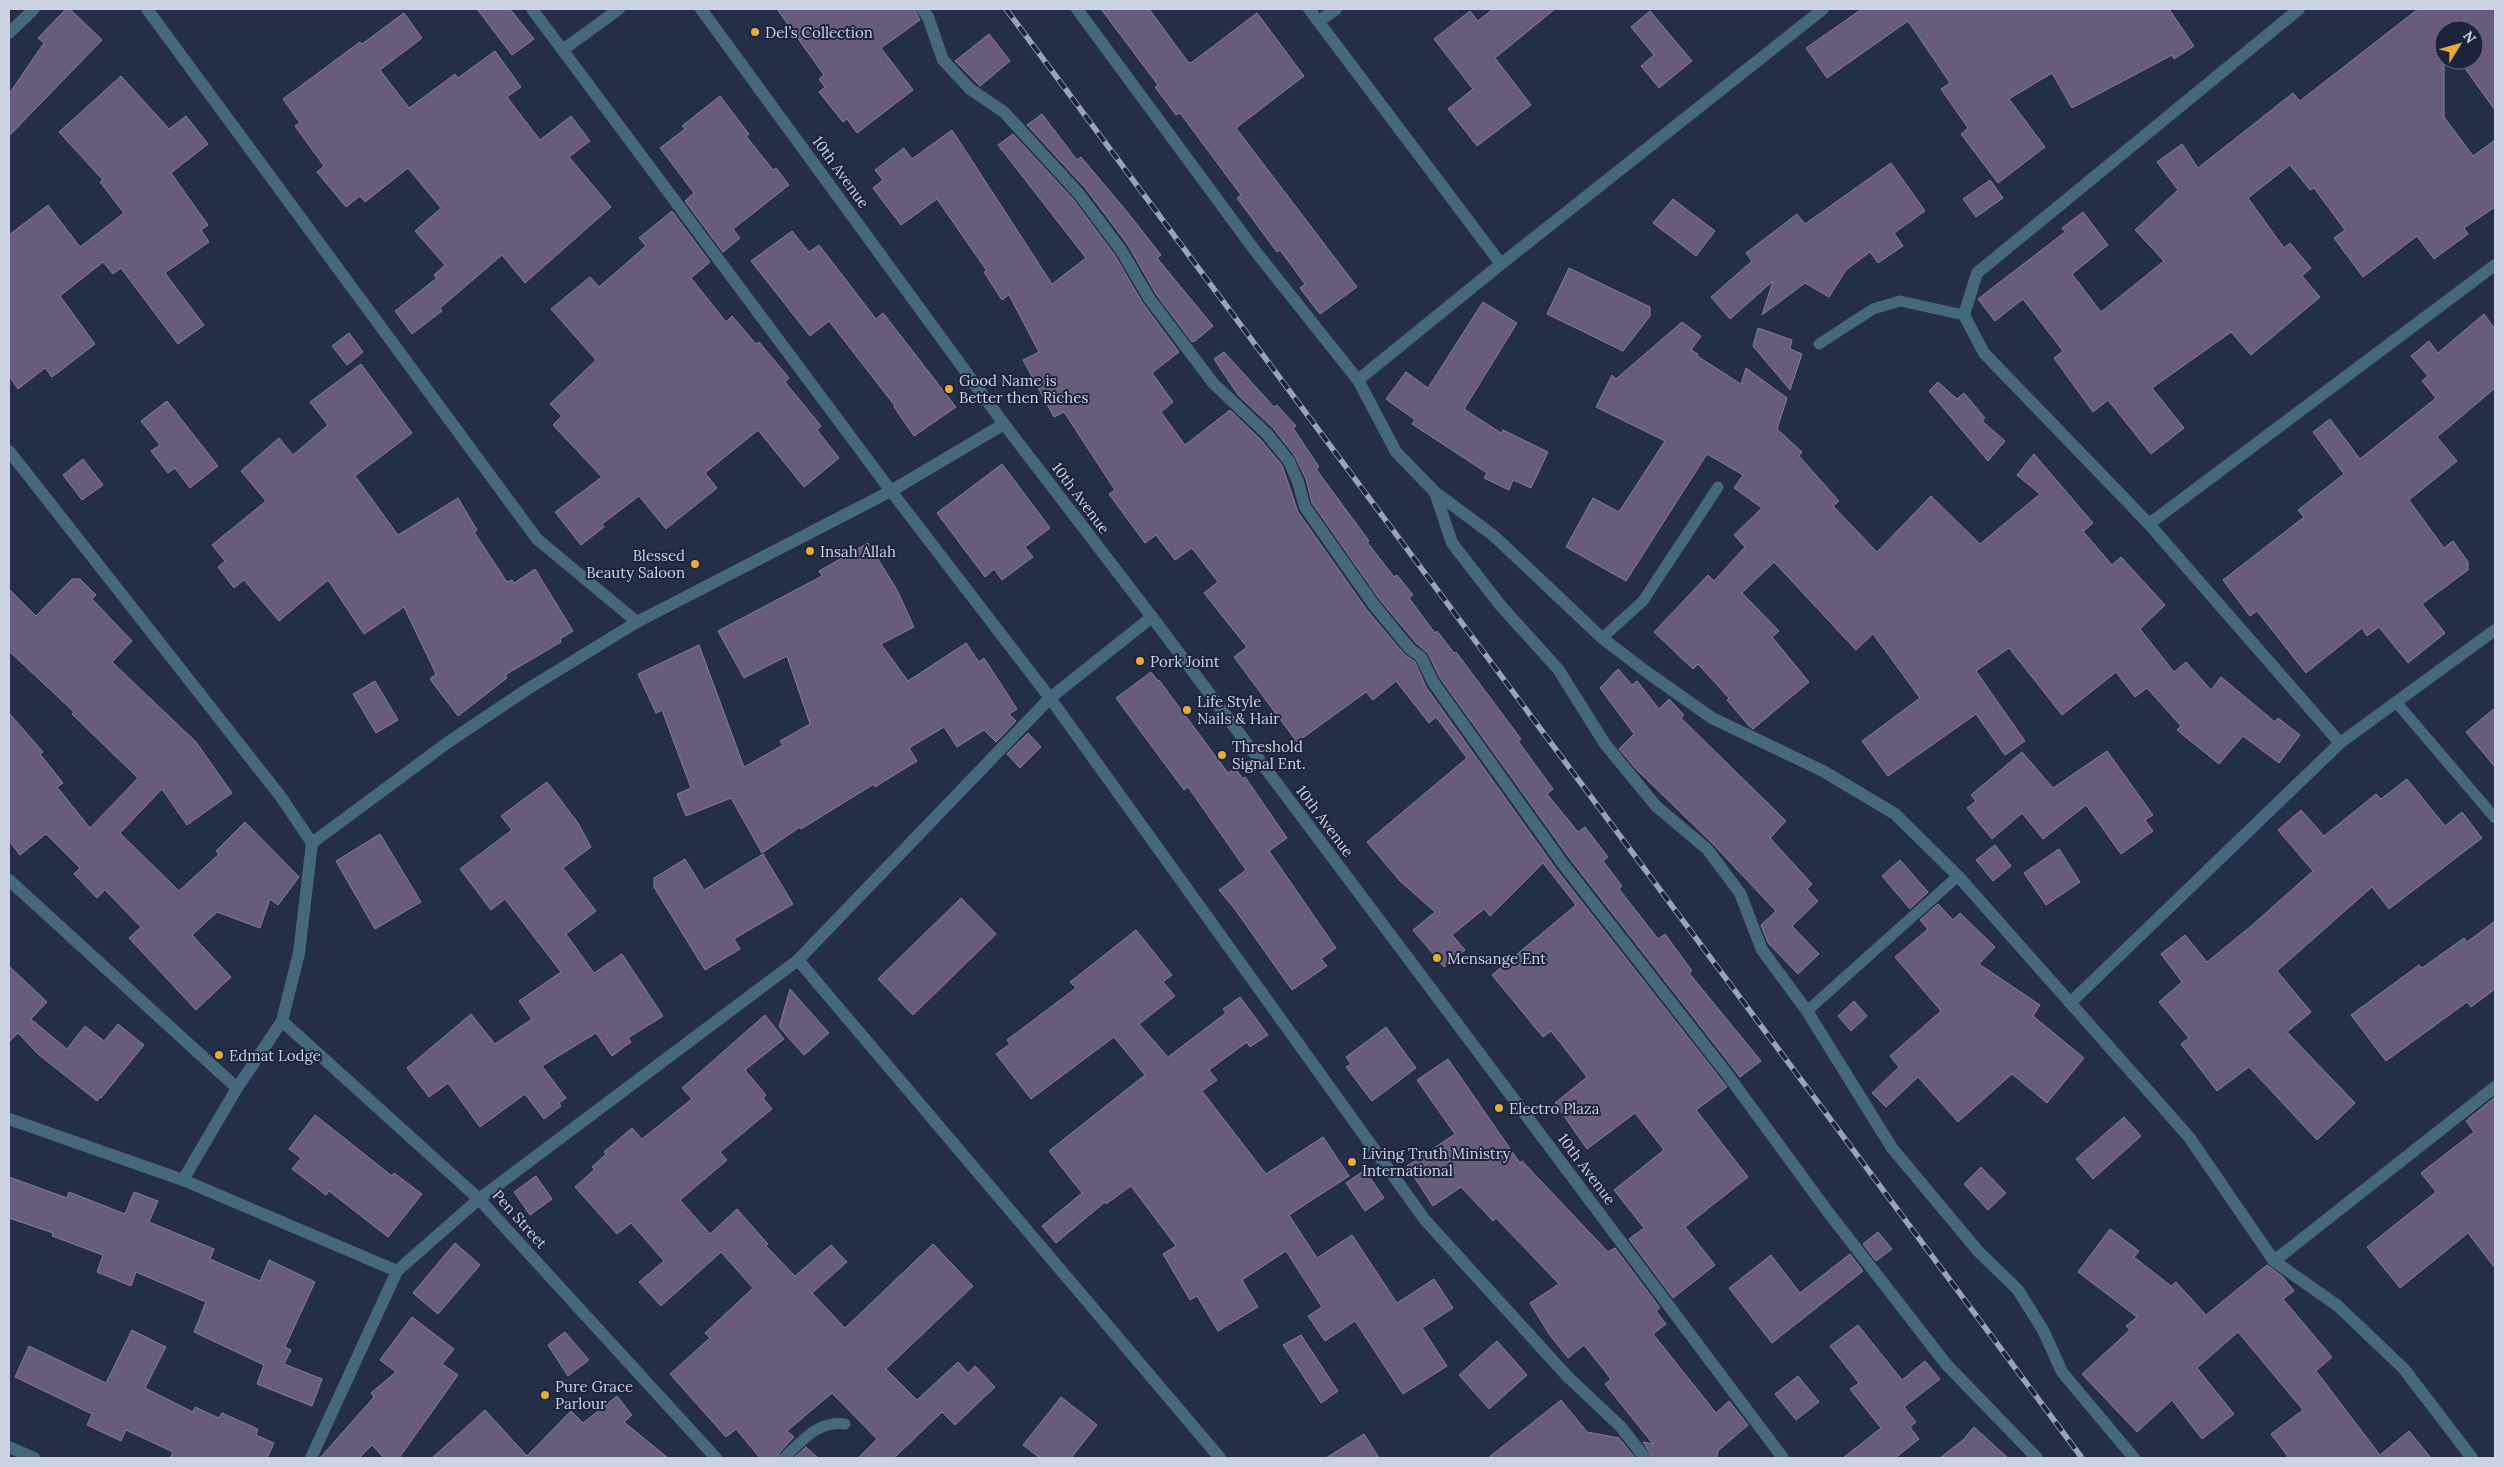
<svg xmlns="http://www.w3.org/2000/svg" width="2504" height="1467" font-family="Lora,serif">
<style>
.building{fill:#685c7b;stroke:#877c99}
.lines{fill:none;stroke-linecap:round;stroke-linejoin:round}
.service{stroke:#46687b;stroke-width:11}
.minor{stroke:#46687b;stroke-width:12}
.rail-casing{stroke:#9ba3b5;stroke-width:5.5}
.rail{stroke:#1c243c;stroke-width:4;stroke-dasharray:11;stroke-linecap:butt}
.poi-dot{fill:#e6ac36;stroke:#1c243c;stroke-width:2}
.labels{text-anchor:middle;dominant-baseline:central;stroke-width:4;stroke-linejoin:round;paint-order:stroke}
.poi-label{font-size:15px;fill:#ccd3e2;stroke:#1c243c;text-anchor:start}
.street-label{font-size:15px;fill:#ccd3e2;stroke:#1c243c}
</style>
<rect width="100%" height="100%" fill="#252e47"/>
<g class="building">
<polygon points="66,9 70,9 102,40 9,136 9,94 44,43 38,38"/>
<polygon points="477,9 510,9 534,39 512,55"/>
<polygon points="777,9 914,9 920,20 881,48 913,90 857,133 847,119 843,122 819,92 825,87 819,79 824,75"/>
<polygon points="1101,9 1149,9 1188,62 1191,63 1257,13 1304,76 1236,128 1357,287 1320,314 1300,288 1305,284 1280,250 1277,252 1237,198 1241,195 1180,113 1176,115 1155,87 1158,85"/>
<polygon points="1493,9 1555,9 1495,58 1531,105 1477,146 1448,109 1473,89 1434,39 1470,11 1478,21"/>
<polygon points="1862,9 2169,9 2194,46 2174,59 2172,55 2072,108 2052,73 2009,99 2045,147 1998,183 1961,134 1968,128 1941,89 1950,83 1908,21 1827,78 1806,48"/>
<polygon points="2418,9 2495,9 2495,110 2459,60 2474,60 2474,30 2444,30 2444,117 2473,156 2495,140 2495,207 2464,228 2468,234 2434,259 2417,236 2363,277 2334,238 2345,230 2314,188 2310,190 2290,165 2248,198 2284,248 2290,243 2311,268 2302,276 2320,297 2251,355 2231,332 2152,388 2184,428 2151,454 2108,400 2093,412 2054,358 2063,351 2023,299 1995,321 1978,299 2065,232 2062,228 2083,212 2108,245 2072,274 2101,312 2164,261 2135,230 2178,190 2157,162 2182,144 2198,168 2293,93 2300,101"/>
<polygon points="1650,11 1692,61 1659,88 1641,66 1654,55 1631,27"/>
<polygon points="404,13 422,38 380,70 409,108 455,74 458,78 495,51 521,87 507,97 540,140 571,116 590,141 569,157 611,207 525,283 502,255 440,308 442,311 412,334 395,311 437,278 434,275 445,265 415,231 441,208 408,168 365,202 360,196 346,207 317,172 324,166 295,126 300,123 283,99 360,42 362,44"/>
<polygon points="989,34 1010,61 980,86 955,61"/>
<polygon points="121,76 169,129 186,116 208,144 171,173 208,225 201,230 209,242 165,273 204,325 178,344 121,268 113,274 103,262 60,296 95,344 52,377 45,368 18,389 9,376 9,235 48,205 80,247 124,213 100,182 103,180 59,132"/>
<polygon points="720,96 749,134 746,136 773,170 776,168 789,185 733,229 740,238 723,252 685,201 694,193 660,148 685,129 682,126"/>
<polygon points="1042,114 1077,160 1081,157 1128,213 1161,255 1157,258 1213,326 1195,341 1192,342 1156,294 1128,245 1086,189 1027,125"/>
<polygon points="952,130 1052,284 1086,258 998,145 1013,134 1073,199 1114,254 1142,302 1179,352 1152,373 1173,402 1161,412 1185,445 1230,410 1261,440 1282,465 1298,512 1367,610 1404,654 1415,662 1426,687 1556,869 1727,1087 1696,1110 1748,1177 1685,1227 1715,1265 1673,1298 1629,1239 1644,1228 1614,1190 1664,1150 1635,1113 1587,1149 1555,1103 1587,1077 1551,1031 1543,1037 1492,975 1576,905 1543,863 1490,916 1484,909 1452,935 1465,950 1444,967 1413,930 1435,912 1400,881 1367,842 1467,758 1436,717 1429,723 1396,681 1373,700 1366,692 1297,742 1234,657 1247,647 1204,593 1218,582 1192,548 1175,560 1156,535 1145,543 1109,494 1115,490 1064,412 1054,417 1023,360 1039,352 1009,295 1002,300 984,272 987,271 937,199 901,225 873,188 883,180 875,170 904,148 912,159"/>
<polygon points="1891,163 1925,211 1894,233 1903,246 1878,263 1870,252 1846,270 1829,297 1805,283 1762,315 1773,281 1730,319 1711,297 1752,261 1746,253 1797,214 1805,224"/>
<polygon points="1990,180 2003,198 1976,217 1963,199"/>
<polygon points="1673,199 1715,231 1696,256 1653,223"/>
<polygon points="672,211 710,262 691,278 726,322 732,316 756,344 759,342 789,378 785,382 821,426 817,430 839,458 804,487 758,430 705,473 717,488 666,529 639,496 602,524 604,527 581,545 555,512 602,477 553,425 562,416 550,404 596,360 551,309 590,277 599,287 646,246 639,238"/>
<polygon points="792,231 809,252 819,245 876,319 883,313 956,407 914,436 894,407 895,406 829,321 810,336 751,261"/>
<polygon points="1569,268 1650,307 1650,316 1623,351 1547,314"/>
<polygon points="1483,302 1517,323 1464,409 1501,433 1503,430 1548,452 1531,488 1513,480 1509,490 1484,478 1487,473 1412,424 1415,420 1386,399 1406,372 1428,388"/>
<polygon points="2484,314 2495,329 2495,388 2437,437 2457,461 2409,500 2444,548 2453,541 2468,562 2468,570 2422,604 2445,633 2408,663 2379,627 2367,636 2362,628 2306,673 2257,611 2250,616 2223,580 2304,517 2298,510 2344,474 2313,432 2330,419 2360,459 2436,398 2422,381 2428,376 2411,356 2429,341 2438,353"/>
<polygon points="1682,322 1701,336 1691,350 1698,354 1697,356 1741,384 1746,368 1787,398 1777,429 1802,452 1799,456 1839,501 1833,506 1877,552 1931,496 1980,544 2040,494 2017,475 2034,454 2093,523 2084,531 2081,529 2112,565 2121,557 2165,605 2140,629 2174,672 2186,662 2211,690 2221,677 2275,722 2278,718 2300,735 2279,763 2243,736 2219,764 2177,730 2181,726 2147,688 2135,697 2116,672 2062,715 2009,648 1976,671 2025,741 2005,755 1976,714 1888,776 1862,741 1920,698 1873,634 1856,650 1774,562 1742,593 1779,631 1772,637 1809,682 1753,729 1749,726 1727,700 1729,698 1698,664 1693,669 1654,632 1708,575 1714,581 1745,547 1734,535 1762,508 1734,488 1743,475 1707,454 1626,581 1566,547 1593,498 1619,512 1665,441 1596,407 1612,375 1616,379"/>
<polygon points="1758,328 1792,340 1790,349 1802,354 1790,390 1753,346"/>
<polygon points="349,333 363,352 347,365 332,346"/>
<polygon points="1224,352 1274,407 1277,405 1296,426 1293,428 1319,467 1316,469 1369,541 1367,542 1394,577 1397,575 1413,595 1409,598 1435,633 1437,631 1454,653 1456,652 1521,739 1518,741 1553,789 1547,794 1578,832 1585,827 1608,857 1603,861 1622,886 1619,889 1658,939 1665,934 1692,971 1689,973 1761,1061 1740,1077 1570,859 1440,678 1428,653 1416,643 1380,600 1312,503 1306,479 1295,456 1273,428 1238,395 1214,359"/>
<polygon points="361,364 412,433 355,476 398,535 458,498 477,530 474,532 507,582 512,580 514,583 535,569 573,631 560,639 561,642 505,675 507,678 458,716 430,679 436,674 404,607 364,634 328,580 279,621 244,580 234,588 218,567 225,561 212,545 266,501 241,471 279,438 293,455 328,425 310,402"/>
<polygon points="1938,382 1957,399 1964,393 1985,418 1982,421 2005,441 1988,461 1929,391"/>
<polygon points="167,401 218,466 190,488 175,468 168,473 151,451 160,445 141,421"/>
<polygon points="83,459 103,485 82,500 63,475"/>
<polygon points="1002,464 1050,528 1025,547 1033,557 1002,580 994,569 985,577 937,513"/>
<polygon points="868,543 897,590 914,627 881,644 908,681 966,643 979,662 984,658 1017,709 1009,714 1016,721 996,742 984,730 957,747 944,727 909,748 917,761 875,787 874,784 801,829 800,827 762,853 731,798 686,816 677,794 691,788 662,710 656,713 638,674 699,645 744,767 783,745 780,741 810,724 787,656 744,678 718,631 822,576 819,571"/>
<polygon points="72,579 80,579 96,595 92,599 132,641 112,662 196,742 232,793 187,825 162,789 120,833 179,891 219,854 216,851 245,822 299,877 278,905 270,899 260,928 217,912 192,935 231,977 196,1010 129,938 141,927 105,890 97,898 74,874 80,868 46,834 20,855 9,841 9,713 43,752 40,754 63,783 57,787 90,828 138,778 72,714 74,712 9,651 9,589 36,616"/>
<polygon points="1618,669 1632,685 1637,681 1659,709 1669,699 1684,715 1681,718 1786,821 1770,838 1812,884 1807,889 1818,901 1792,926 1819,954 1798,974 1768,943 1761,925 1776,911 1712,843 1637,770 1619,749 1634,734 1600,688"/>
<polygon points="1151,672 1158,681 1159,680 1228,773 1235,768 1243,779 1245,777 1287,838 1269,851 1336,948 1321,959 1327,966 1292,990 1234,908 1219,890 1246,870 1188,787 1184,790 1116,698"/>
<polygon points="375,681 398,720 376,733 353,694"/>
<polygon points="2495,708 2495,767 2466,732"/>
<polygon points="1028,733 1041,747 1020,768 1007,754"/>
<polygon points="2107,751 2153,815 2145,820 2153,831 2121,854 2086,805 2043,839 2022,813 1992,839 1967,808 1976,801 1971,795 2022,752 2053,788"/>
<polygon points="2407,779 2445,826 2462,812 2482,838 2389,909 2372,887 2277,971 2311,1012 2287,1032 2355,1103 2317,1140 2249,1067 2217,1091 2181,1044 2189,1038 2159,1002 2182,982 2161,954 2185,935 2207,962 2250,927 2313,871 2278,830 2301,810 2324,836 2376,794 2381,799"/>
<polygon points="547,782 578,823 591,847 563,868 596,911 566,934 594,973 622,954 663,1016 628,1038 631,1042 612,1056 596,1033 542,1066 566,1098 559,1103 561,1106 544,1119 525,1094 480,1127 448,1083 429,1097 407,1068 471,1014 495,1044 532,1019 519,1001 561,972 505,899 491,910 460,869 512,830 501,816"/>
<polygon points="380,834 421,902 375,929 336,861"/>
<polygon points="1995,845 2011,866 1993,881 1976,860"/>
<polygon points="2059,849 2080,882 2046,905 2024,873"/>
<polygon points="763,854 793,904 734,939 740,949 705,970 654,887 654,878 685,859 704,890"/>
<polygon points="1900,860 1928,892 1910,909 1882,876"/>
<polygon points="961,898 996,934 913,1015 878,979"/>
<polygon points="1938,904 1953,920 1960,913 1995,947 1979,964 2040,1005 2033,1016 2084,1058 2047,1103 2012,1074 1958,1122 1918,1077 1886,1107 1872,1093 1899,1067 1890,1056 1941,1011 1895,957 1928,929 1920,920"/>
<polygon points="2495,921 2495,989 2471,1007 2467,1002 2386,1061 2351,1015 2419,965 2422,968 2464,938 2467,942"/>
<polygon points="1136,930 1172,975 1163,982 1175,996 1139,1024 1168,1057 1226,1013 1223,1009 1240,997 1268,1035 1250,1047 1247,1042 1209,1070 1217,1080 1202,1091 1266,1174 1323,1137 1349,1176 1289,1215 1317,1258 1352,1235 1397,1303 1434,1279 1453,1308 1422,1328 1447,1366 1403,1394 1355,1321 1325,1341 1308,1316 1322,1307 1286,1251 1242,1280 1258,1307 1218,1331 1197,1296 1190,1300 1163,1254 1176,1246 1131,1186 1106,1204 1105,1202 1056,1243 1042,1226 1082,1193 1049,1151 1145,1075 1114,1037 1031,1099 996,1054 1010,1044 1007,1040 1076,988 1070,982"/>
<polygon points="9,966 47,1002 31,1019 67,1049 85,1026 104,1041 118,1024 144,1045 101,1098 100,1097 97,1101 38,1054 18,1033 9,1042"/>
<polygon points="790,989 829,1033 804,1055 779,1027"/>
<polygon points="1854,1001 1867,1016 1851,1031 1838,1016"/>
<polygon points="765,1015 784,1039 745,1070 766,1095 763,1098 772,1109 720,1152 727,1160 680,1200 710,1234 737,1209 768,1244 766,1246 795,1276 831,1245 847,1262 812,1293 845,1328 933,1244 973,1286 886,1369 917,1400 958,1362 968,1373 975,1366 995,1387 955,1425 942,1412 894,1458 858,1458 877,1439 832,1393 787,1431 794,1437 779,1453 777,1458 760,1458 736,1429 726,1437 670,1374 710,1338 705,1333 753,1288 721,1252 661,1306 639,1282 664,1261 631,1223 617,1234 575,1187 595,1169 592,1167 606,1154 604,1152 632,1128 642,1139 692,1099 682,1088"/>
<polygon points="1386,1027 1416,1068 1372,1101 1346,1067 1351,1064 1346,1057"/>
<polygon points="1448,1059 1520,1163 1522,1161 1608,1252 1615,1248 1660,1308 1656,1311 1666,1324 1653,1334 1716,1413 1729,1401 1748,1425 1718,1451 1717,1458 1653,1458 1643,1442 1653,1444 1605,1384 1611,1379 1584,1345 1568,1358 1549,1334 1530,1303 1559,1284 1496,1218 1493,1221 1461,1187 1433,1206 1407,1166 1455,1134 1417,1080"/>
<polygon points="2495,1097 2495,1268 2468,1233 2400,1288 2367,1247 2436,1192 2421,1173 2474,1132 2466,1121"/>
<polygon points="315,1115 392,1176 394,1173 422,1194 388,1237 329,1191 326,1195 292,1169 301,1158 289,1149"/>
<polygon points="2124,1117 2141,1136 2093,1179 2076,1159"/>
<polygon points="1981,1167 2006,1193 1988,1210 1964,1184"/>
<polygon points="1365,1170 1384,1198 1365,1211 1346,1183"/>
<polygon points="536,1176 552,1199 530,1215 514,1192"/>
<polygon points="9,1177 67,1198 69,1192 125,1214 134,1192 158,1201 149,1222 214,1249 210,1259 260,1281 269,1260 315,1282 285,1347 291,1350 284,1364 322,1379 312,1406 257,1384 264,1365 194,1332 206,1302 136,1272 131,1286 97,1272 103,1255 52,1236 53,1233 9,1218"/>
<polygon points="2110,1229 2139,1251 2134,1257 2171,1286 2176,1282 2206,1315 2267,1265 2283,1277 2294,1291 2283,1299 2332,1357 2316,1371 2380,1455 2409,1431 2431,1458 2289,1458 2271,1434 2303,1410 2238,1332 2197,1368 2234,1414 2202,1439 2172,1400 2137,1432 2082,1374 2130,1330 2126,1326 2137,1317 2078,1272"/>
<polygon points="1878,1232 1892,1249 1876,1261 1863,1244"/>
<polygon points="455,1243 480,1265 438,1314 413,1293"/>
<polygon points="1850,1254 1863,1271 1772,1343 1729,1288 1771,1255 1800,1293"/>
<polygon points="412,1317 454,1349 442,1364 458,1375 399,1458 384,1458 372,1445 359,1458 320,1458 374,1397 371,1393 396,1372 380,1360"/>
<polygon points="1858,1325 1902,1380 1925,1361 1940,1379 1904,1407 1916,1422 1910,1427 1919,1439 1895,1458 1843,1458 1881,1428 1850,1389 1859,1383 1830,1346"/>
<polygon points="132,1330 166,1347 145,1388 193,1412 195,1407 219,1418 222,1413 258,1429 256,1435 274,1443 267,1458 170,1458 173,1452 126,1430 121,1441 87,1425 92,1414 15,1377 29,1346 106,1383"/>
<polygon points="565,1332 589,1360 568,1376 548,1345"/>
<polygon points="1301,1335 1338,1391 1321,1403 1283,1345"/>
<polygon points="1497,1341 1527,1375 1489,1409 1459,1375"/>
<polygon points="1798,1376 1819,1402 1796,1420 1775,1394"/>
<polygon points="617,1396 632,1415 624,1422 668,1458 432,1458 485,1410 527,1456 571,1411 583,1423"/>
<polygon points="1061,1397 1097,1425 1071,1458 1040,1458 1023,1445"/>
<polygon points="1561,1400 1587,1432 1619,1438 1635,1458 1488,1458"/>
<polygon points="1974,1427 2008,1458 1940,1458 1964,1439"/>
<polygon points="1364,1434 1379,1458 1326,1458"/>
<polygon points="806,1447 818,1458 794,1458"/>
</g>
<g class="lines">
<g class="service">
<polyline points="1819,344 1873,309 1900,301 1964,315"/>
<polyline points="1602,638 1643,601 1718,487"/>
<polyline points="2396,702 2495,818"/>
<polyline points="1807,1011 1958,876"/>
<path d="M784,1458C802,1441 818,1420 845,1424"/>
</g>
<g class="minor">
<polyline points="147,9 537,539 637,622 891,491 1004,424"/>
<polyline points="532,9 891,491 1050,698 1425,1220 1567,1376 1621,1427 1645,1458"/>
<polyline points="701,9 1004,424 1152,617 1783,1458"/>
<polyline points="922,9 928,17 943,60 970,89 1004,112 1079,194 1121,250 1149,298 1213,383 1267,434 1289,461 1298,482 1305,507 1374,605 1410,649 1421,657 1433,682 1563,864 1727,1074 1828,1212 1946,1364 2037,1458"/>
<polyline points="1077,9 1256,252 1358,380 1396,452 1435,492 1494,536 1602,638 1648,673 1712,718 1823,771 1895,814 1958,876 2189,1137 2274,1261 2338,1306 2404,1369 2472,1458"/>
<polyline points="1309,9 1501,264"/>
<polyline points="2299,9 1977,273 1964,315 1984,353 2149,524 2340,743"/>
<polyline points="1319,21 1336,9"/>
<polyline points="9,33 34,9"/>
<polyline points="564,49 619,9"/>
<polyline points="1358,380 1501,264 1823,9"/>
<polyline points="9,451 281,797 312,843 299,953 282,1021 237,1088 183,1180"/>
<polyline points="1435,492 1452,543 1501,606 1558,669 1605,744 1656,806 1707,849 1740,893 1762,950 1807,1011 1892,1148 1978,1251 2018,1290 2043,1330 2062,1372 2134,1458"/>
<polyline points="2149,524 2495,265"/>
<polyline points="312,843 447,743 526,690 637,622"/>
<polyline points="9,880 237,1088"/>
<polyline points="798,960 1220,1458"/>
<polyline points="2070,1003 2340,743 2495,630"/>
<polyline points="282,1021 479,1199 716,1458"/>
<polyline points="9,1119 183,1180 397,1271"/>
<polyline points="2274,1261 2495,1087"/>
<polyline points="9,1447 34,1458"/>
<polyline points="311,1458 397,1271 479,1199 798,960 1050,698 1152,617"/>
</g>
<g class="rail-casing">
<polyline id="rail" points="1006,9 2082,1458"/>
</g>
<use href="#rail" class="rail"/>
</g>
<g class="poi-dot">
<circle cx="755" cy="32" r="5"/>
<circle cx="949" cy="389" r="5"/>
<circle cx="810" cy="551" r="5"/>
<circle cx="695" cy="564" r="5"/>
<circle cx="1140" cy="661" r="5"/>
<circle cx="1187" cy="710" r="5"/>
<circle cx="1222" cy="755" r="5"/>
<circle cx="1437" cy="958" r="5"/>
<circle cx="219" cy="1055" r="5"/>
<circle cx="1499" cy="1108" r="5"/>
<circle cx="1352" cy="1162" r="5"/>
<circle cx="545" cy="1395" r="5"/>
</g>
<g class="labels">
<g class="poi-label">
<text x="765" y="32">Del’s Collection</text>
<text x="959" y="380">Good Name is<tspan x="959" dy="17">Better then Riches</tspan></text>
<text x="820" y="551">Insah Allah</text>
<text x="685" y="555" text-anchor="end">Blessed<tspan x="685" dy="17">Beauty Saloon</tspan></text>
<text x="1150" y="661">Pork Joint</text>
<text x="1197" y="701">Life Style<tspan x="1197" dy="17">Nails &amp; Hair</tspan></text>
<text x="1232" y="746">Threshold<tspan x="1232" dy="17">Signal Ent.</tspan></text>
<text x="1447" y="958">Mensange Ent</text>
<text x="229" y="1055">Edmat Lodge</text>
<text x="1509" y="1108">Electro Plaza</text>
<text x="1362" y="1153">Living Truth Ministry<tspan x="1362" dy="17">International</tspan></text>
<text x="555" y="1386">Pure Grace<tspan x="555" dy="17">Parlour</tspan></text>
</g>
<g class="street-label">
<text transform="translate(841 172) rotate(54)">10th Avenue</text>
<text transform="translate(1081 498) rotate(53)">10th Avenue</text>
<text transform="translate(1325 821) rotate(53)">10th Avenue</text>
<text transform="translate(1587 1169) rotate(53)">10th Avenue</text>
<text transform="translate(520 1219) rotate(48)">Pen Street</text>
</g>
</g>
<rect width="2504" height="1467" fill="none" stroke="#ccd3e2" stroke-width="20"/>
<g transform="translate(2459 45) rotate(53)"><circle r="24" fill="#1c243c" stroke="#626a7e"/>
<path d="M0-4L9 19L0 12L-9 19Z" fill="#e6ac36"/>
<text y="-8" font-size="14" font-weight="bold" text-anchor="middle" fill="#ccd3e2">N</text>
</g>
</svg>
